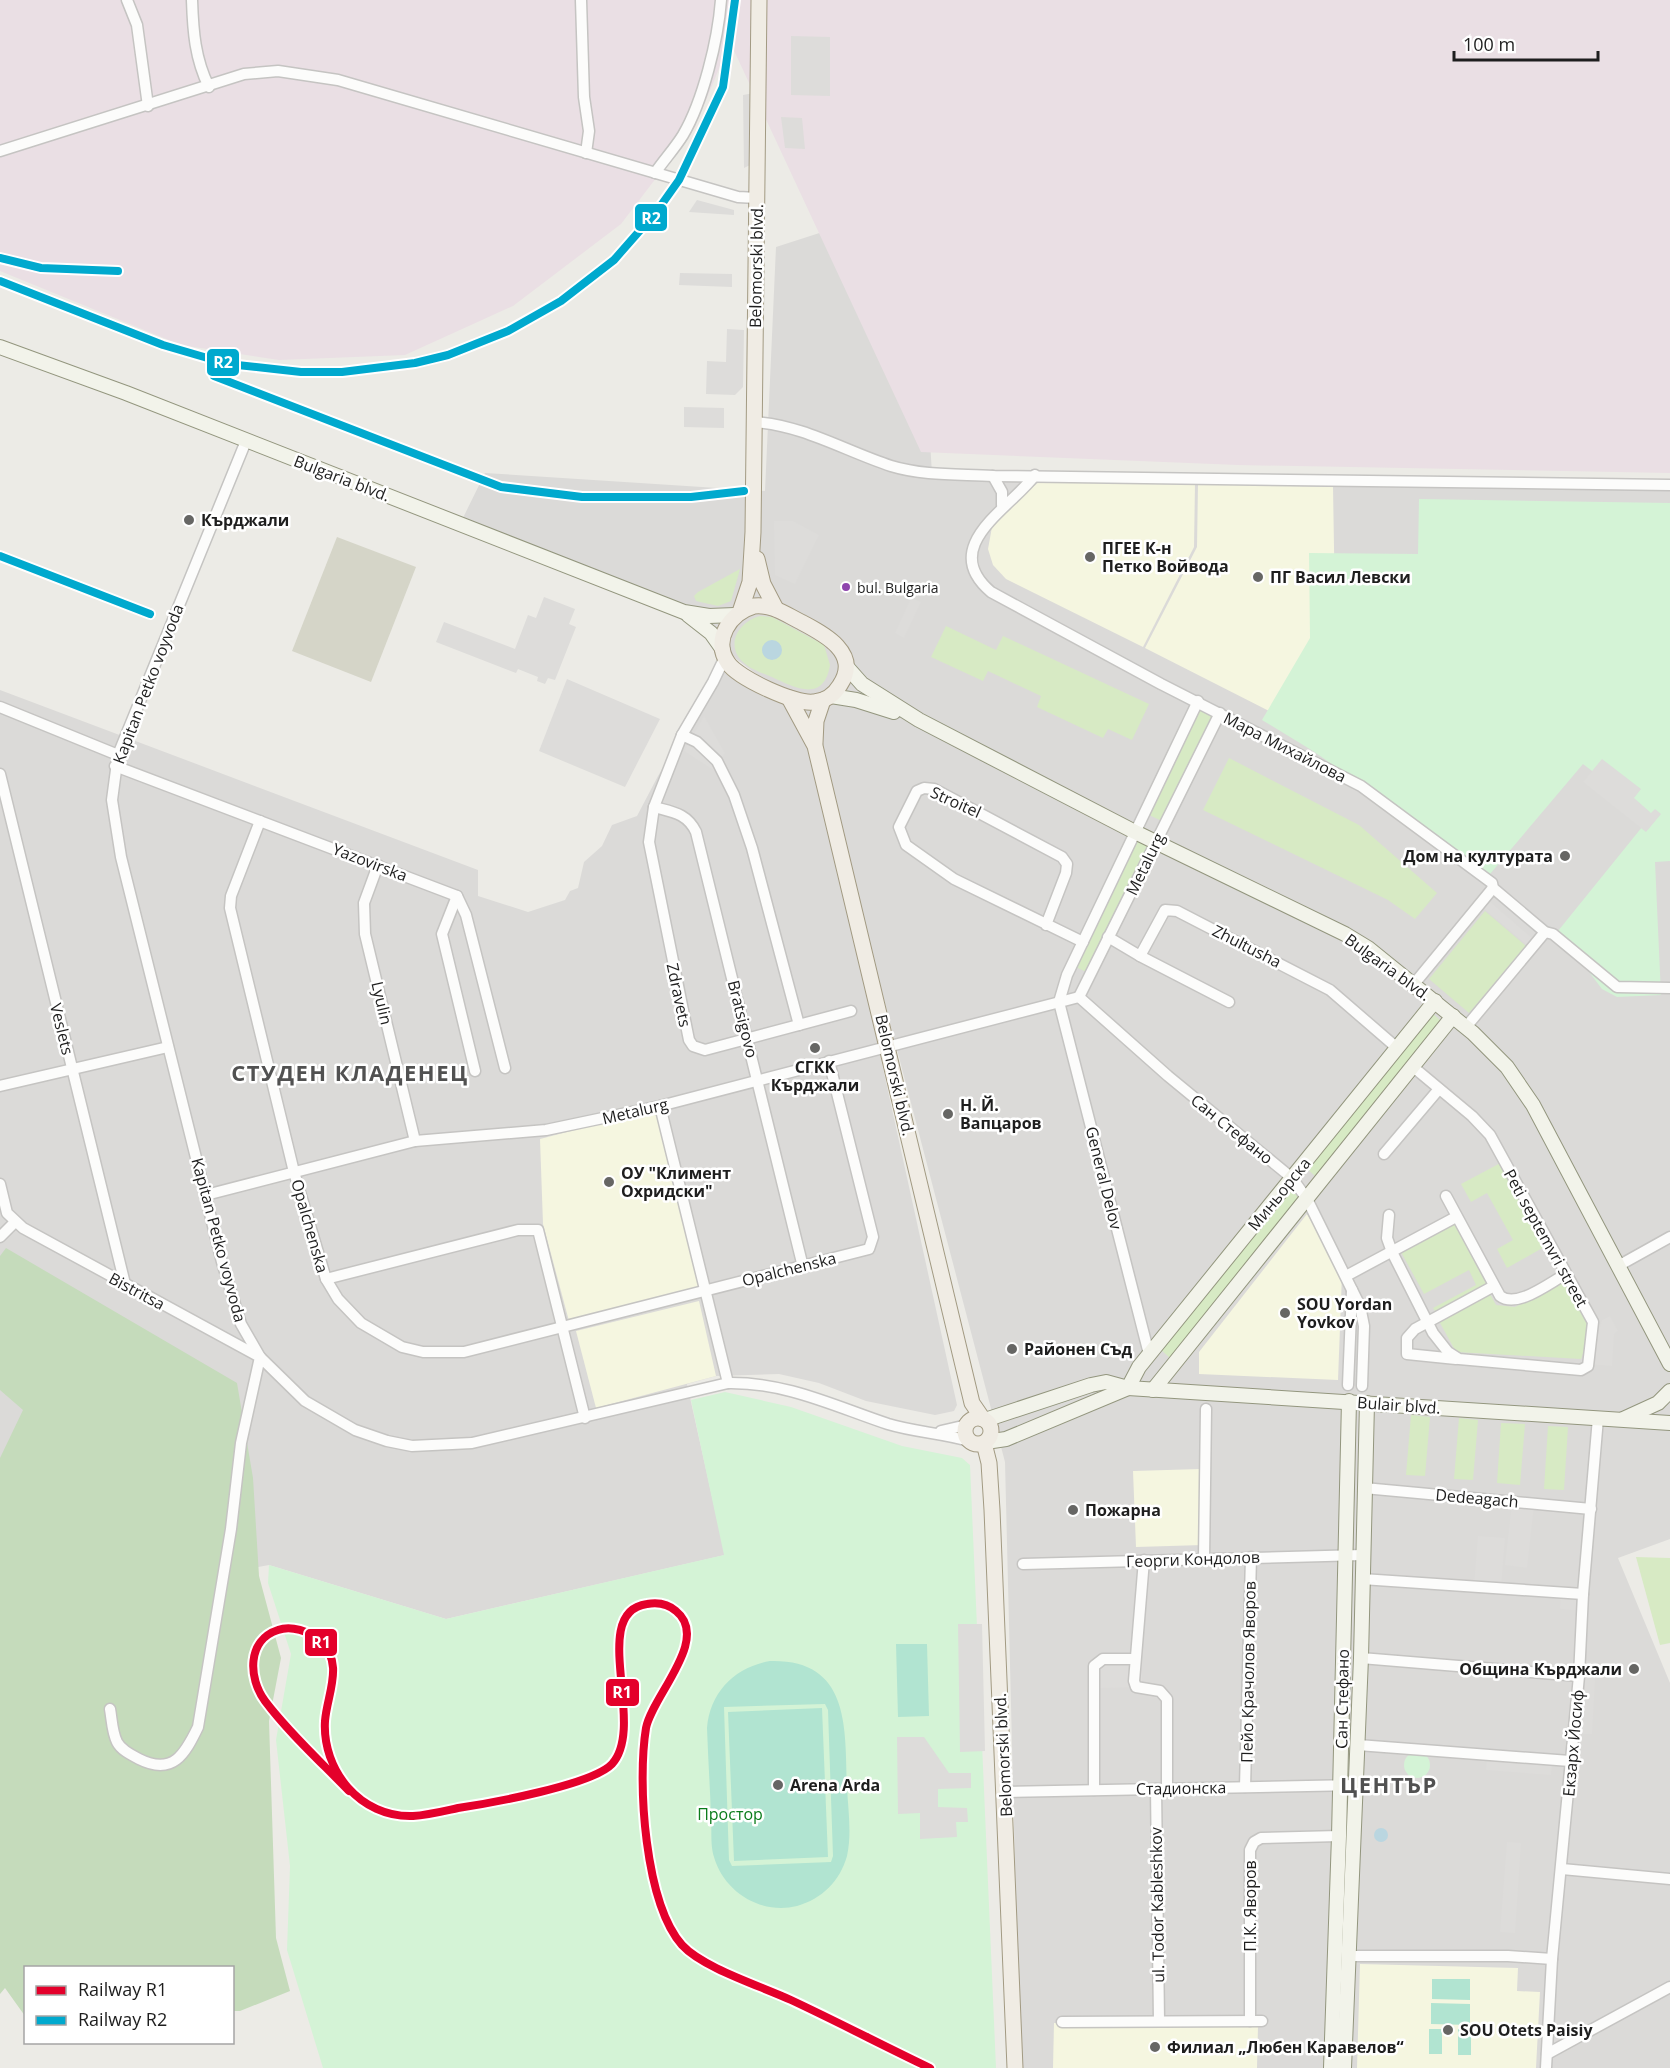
<svg xmlns="http://www.w3.org/2000/svg" width="1670" height="2068" font-family="'Open Sans',sans-serif">
<style>
.residential{fill:#dbdad8}
.industrial{fill:#eadfe4}
.education{fill:#f5f6e0}
.construction{fill:#d5d5c8}
.grass{fill:#d7eac4}
.forest{fill:#c5dbbb}
.park{fill:#d4f3d6}
.pitch{fill:#b1e4d1;fill-rule:evenodd}
.parking{fill:#dddcda}
.water{fill:#bad6e0}
.lines{fill:none;stroke-linecap:round;stroke-linejoin:round}
.street-casing{stroke:#c5c4c2;stroke-width:13}
.secondary-casing{stroke:#93967e;stroke-width:16}
.primary-casing{stroke:#a29a82;stroke-width:17}
.street{stroke:#fcfcfb;stroke-width:10}
.secondary{stroke:#f2f3ea;stroke-width:14}
.primary{stroke:#f0ece4;stroke-width:15}
.rail-1-casing{stroke:#fff;stroke-width:12}
.rail-2-casing{stroke:#fff;stroke-width:12}
.rail-1{stroke:#e4002b;stroke-width:8}
.rail-2{stroke:#00a9ce;stroke-width:8}
.poi-dot{fill:#666664;stroke:#fff;stroke-width:2}
.bus-dot{fill:#8e44ad;stroke:#fff;stroke-width:2}
.labels{text-anchor:middle;dominant-baseline:central;stroke-width:5;stroke-linejoin:round;paint-order:stroke}
.bus-label{font-size:14px;fill:#1e1e1e;stroke:#fff;text-anchor:start}
.street-label{font-size:16px;fill:#1e1e1e;stroke:#fff}
.poi-label{font-size:16px;font-weight:bold;fill:#1e1e1e;stroke:#fff;text-anchor:start}
.park-label{font-size:16px;fill:#0b7c1b;stroke:#fff}
.district-label{font-size:22px;font-weight:bold;letter-spacing:1.5px;fill:#515151;stroke:#fff}
.line-badge{stroke:#fff;stroke-width:2}
.badge-label{font-size:16px;text-anchor:middle;font-weight:bold;fill:#fff}
</style>
<rect width="100%" height="100%" fill="#ecebe6"/>
<g class="residential">
<polygon points="866,218 920,276 932,474 1670,485 1670,1539 1618,1558 1670,1683 1670,2068 1020,2068 1005,1462 812,725 797,695 763,679 655,598 460,524 485,473 765,491 776,247"/>
<polygon points="728,659 769,687 808,727 957,1405 954,1411 935,1415 866,1401 819,1383 779,1374 716,1376 687,1384 725,1555 446,1619 269,1565 131,1590 0,1593 0,690 478,870 478,896 528,912 565,900 570,891 578,888 584,862 602,846 612,825 637,816 658,776"/>
</g>
<polygon class="industrial" points="0,0 1670,0 1670,473 1238,465 921,452 730,42 695,127 621,224 513,306 405,355 279,360 181,345 0,271"/>
<g class="education">
<polygon points="1040,481 1195,484 1194,547 1143,647 1006,579 993,565 988,549 992,527 1004,512"/>
<polygon points="1198,484 1333,487 1335,607 1273,713 1145,648 1197,547"/>
<polygon points="656,1109 704,1288 569,1321 543,1224 540,1139"/>
<polygon points="1307,1214 1342,1274 1338,1380 1199,1374 1199,1352"/>
<polygon points="699,1301 716,1376 596,1408 576,1331"/>
<polygon points="1201,1469 1203,1545 1136,1547 1133,1471"/>
<polygon points="1360,1964 1518,1968 1517,1991 1540,1992 1536,2068 1357,2068"/>
<polygon points="1054,2023 1258,2026 1257,2068 1053,2068"/>
</g>
<polygon class="construction" points="337,537 416,567 371,682 292,651"/>
<g class="grass">
<polygon points="740,569 731,601 718,606 696,601 694,596 698,592"/>
<path d="M760,616L772,617L824,645L830,665C824,703 795,688 772,677C762,673 750,669 743,662C724,644 740,621 760,616Z"/>
<polygon points="946,626 996,650 1003,636 1149,704 1132,740 1108,729 1103,738 1037,707 1041,696 988,671 983,681 931,657"/>
<polygon points="1202,707 1214,713 1162,821 1149,815"/>
<polygon points="1229,758 1359,825 1437,893 1415,919 1388,900 1203,810"/>
<polygon points="1138,837 1150,843 1088,973 1076,967"/>
<polygon points="1485,911 1526,946 1469,1013 1429,979"/>
<polygon points="1432,1013 1440,1020 1315,1176 1307,1169"/>
<polygon points="1508,1159 1553,1242 1507,1268 1497,1249 1513,1240 1487,1193 1471,1202 1461,1184"/>
<polygon points="1290,1189 1301,1198 1170,1358 1159,1348"/>
<polygon points="1454,1223 1488,1287 1437,1314 1433,1308 1476,1285 1469,1270 1424,1294 1401,1252"/>
<polygon points="1566,1279 1592,1328 1581,1359 1456,1352 1439,1321 1490,1294 1496,1305 1515,1307"/>
<polygon points="1411,1415 1430,1417 1425,1476 1406,1475"/>
<polygon points="1459,1418 1478,1420 1473,1480 1454,1479"/>
<polygon points="1501,1423 1525,1424 1520,1485 1497,1483"/>
<polygon points="1548,1426 1568,1427 1564,1490 1544,1489"/>
<polygon points="1636,1557 1670,1558 1670,1643 1660,1645"/>
</g>
<polygon class="forest" points="6,1248 237,1383 253,1478 259,1576 281,1658 269,1721 276,1938 290,1991 240,2011 233,2011 232,1968 26,1968 25,2016 5,1988 0,1994 0,1458 23,1410 0,1390 0,1256"/>
<g class="park">
<polygon points="1419,499 1670,503 1670,861 1655,862 1661,995 1617,997 1602,989 1558,931 1651,816 1583,764 1490,874 1313,751 1262,720 1310,638 1309,553 1418,554"/>
<polygon points="725,1392 791,1407 902,1446 962,1458 970,1465 996,2068 323,2068 287,1950 290,1866 276,1740 291,1654 268,1583 269,1565 446,1619 724,1555 691,1400"/>
<circle cx="1417" cy="1765" r="13"/>
</g>
<g class="pitch">
<polygon points="896,1644 927,1644 929,1716 898,1717"/>
<path d="M770,1661C851,1659 845,1729 847,1787C848,1809 852,1834 847,1856C840,1881 822,1899 797,1906C761,1915 724,1892 714,1857C710,1845 712,1829 711,1816C710,1787 708,1757 707,1728C710,1692 735,1667 770,1661ZM825,1704L828,1710L833,1856L831,1862L732,1866L729,1860L724,1707Z"/>
<polygon points="822,1708 828,1857 734,1861 728,1712"/>
<polygon points="1432,1979 1470,1979 1470,2000 1432,1999"/>
<polygon points="1431,2003 1470,2004 1470,2025 1431,2024"/>
<polygon points="1471,2028 1471,2055 1458,2055 1458,2029"/>
<rect x="1429" y="2029" width="13" height="25"/>
</g>
<g class="parking">
<polygon points="791,36 830,37 830,96 791,95"/>
<polygon points="754,93 758,123 750,130 750,137 758,161 744,168 743,95"/>
<polygon points="781,117 802,118 805,149 785,148"/>
<polygon points="697,200 734,210 734,215 689,212"/>
<polygon points="680,273 732,274 732,287 679,285"/>
<polygon points="727,329 744,330 743,387 735,395 706,394 707,361 726,362"/>
<polygon points="684,407 724,408 724,428 684,427"/>
<polygon points="774,521 793,521 819,535 795,584 775,575"/>
<polygon points="544,597 575,609 569,624 576,627 555,680 548,678 545,684 537,681 538,677 518,669 516,673 436,642 444,622 515,649 528,615 536,618"/>
<polygon points="911,598 921,602 904,638 895,633"/>
<polygon points="567,679 660,719 625,787 539,751"/>
<polygon points="704,716 725,753 715,771 684,751"/>
<polygon points="1602,759 1641,789 1634,798 1651,813 1655,809 1661,814 1646,832 1583,782"/>
<polygon points="1489,901 1533,939 1528,946 1483,908"/>
<polygon points="1610,1316 1618,1331 1614,1334 1612,1366 1589,1364 1602,1320"/>
<polygon points="1512,1503 1534,1505 1527,1568 1505,1565"/>
<polygon points="1478,1536 1505,1538 1501,1587 1474,1585"/>
<polygon points="1561,1590 1588,1591 1587,1611 1560,1609"/>
<polygon points="958,1624 982,1624 985,1751 960,1752"/>
<polygon points="1586,1661 1596,1662 1592,1734 1582,1734"/>
<polygon points="1100,1662 1142,1662 1142,1687 1100,1688"/>
<polygon points="897,1737 924,1737 949,1773 971,1773 971,1788 938,1789 938,1807 967,1808 968,1822 956,1822 957,1837 920,1839 920,1813 898,1814"/>
<polygon points="1487,1758 1552,1764 1551,1775 1486,1770"/>
<polygon points="1507,1842 1521,1843 1515,1933 1500,1932"/>
</g>
<g class="water">
<circle cx="772" cy="650" r="10"/>
<circle cx="1381" cy="1835" r="7"/>
</g>
<g class="lines">
<g class="street-casing">
<g id="street">
<polyline points="127,0 137,25 148,106"/>
<path d="M192,0C193,31 195,59 209,87"/>
<polyline points="581,0 584,97 589,131 586,153"/>
<polyline points="0,151 244,74 278,71 338,80 738,197 757,198"/>
<path d="M655,173C664,160 675,148 683,135C703,101 718,40 721,0"/>
<path d="M754,422C803,425 845,451 891,466C924,476 959,474 993,476L1670,485"/>
<path d="M246,441L118,755L112,800L121,857L222,1262L241,1324L260,1357L305,1401L355,1430L387,1441L412,1446L472,1443L728,1383C786,1382 834,1406 888,1424C914,1432 942,1433 969,1441"/>
<path d="M1035,475C1011,508 937,546 991,592L1161,684L1361,786L1492,883L1493,888L1545,932L1553,934L1617,987L1670,988"/>
<polyline points="993,476 1002,492 1002,505"/>
<polyline points="0,707 118,755"/>
<polyline points="682,735 697,742 717,761 734,795 752,848 799,1025"/>
<polyline points="115,766 457,896 466,915 505,1068"/>
<polyline points="0,774 125,1284"/>
<polyline points="654,807 682,735 713,682 725,657"/>
<polyline points="260,821 231,896 230,908 294,1172 326,1279 338,1299 361,1323 402,1347 423,1352 464,1352 869,1249 873,1237 829,1061"/>
<polyline points="378,865 364,903 365,934 415,1141"/>
<polyline points="457,896 442,934 475,1071"/>
<polyline points="1046,925 1066,873 1067,864 1062,857 934,789 924,788 917,791 899,827 906,845 954,879 1083,942"/>
<polyline points="1108,937 1140,956 1165,910 1177,911 1330,990 1396,1047"/>
<polyline points="1140,956 1229,1002"/>
<polyline points="1414,984 1493,888"/>
<polyline points="1079,997 1168,1076 1292,1178 1307,1199 1360,1306 1364,1326 1362,1386"/>
<polyline points="1079,997 1220,713"/>
<polyline points="1466,1027 1545,932"/>
<polyline points="0,1086 168,1047"/>
<polyline points="660,1106 728,1383"/>
<polyline points="1384,1154 1439,1089"/>
<path d="M0,1184L7,1213L23,1228L260,1357L241,1443L231,1529L198,1727C185,1754 173,1776 139,1759C131,1755 121,1750 117,1742C112,1732 112,1720 110,1709"/>
<polyline points="206,1195 415,1141 546,1130 660,1106 1079,997"/>
<path d="M1446,1196L1500,1296C1517,1309 1549,1283 1566,1274"/>
<polyline points="1389,1215 1387,1238 1392,1252 1433,1333 1448,1352 1459,1359 1581,1370 1588,1366 1593,1322 1490,1135 1472,1116 1412,1066"/>
<polyline points="0,1237 15,1222"/>
<polyline points="1618,1266 1670,1237"/>
<path d="M803,1267C768,1122 732,977 696,832C687,813 672,812 654,807L649,842L689,1040L693,1046L705,1050L851,1011"/>
<polyline points="1346,1276 1456,1217"/>
<polyline points="326,1279 518,1230 538,1230 585,1418"/>
<polyline points="1149,1354 1059,1002 1067,975 1198,701"/>
<polyline points="1456,1359 1407,1354 1407,1338 1415,1329 1494,1286"/>
<polyline points="1348,1385 1352,1290"/>
<polyline points="941,1431 967,1425"/>
<polyline points="1364,1488 1591,1509"/>
<polyline points="1204,1559 1206,1409"/>
<polyline points="1144,1560 1134,1681 1136,1687 1160,1691 1167,1699 1167,1789"/>
<polyline points="1023,1564 1362,1555"/>
<polyline points="1362,1579 1583,1594"/>
<polyline points="1361,1658 1579,1676"/>
<polyline points="1358,1745 1570,1761"/>
<polyline points="1245,1787 1251,1557"/>
<polyline points="1156,1789 1159,2021"/>
<polyline points="1094,1790 1094,1666 1103,1659 1134,1659"/>
<polyline points="1005,1792 1357,1785"/>
<polyline points="1562,1869 1670,1879"/>
<polyline points="1350,1956 1508,1956 1552,1959"/>
<polyline points="1250,2021 1250,1850 1254,1842 1261,1838 1339,1836"/>
<polyline points="1062,2022 1262,2021"/>
<polyline points="1547,2054 1670,1987"/>
<polyline points="1546,2068 1552,1959 1579,1676 1583,1594 1598,1418"/>
</g>
</g>
<g class="secondary-casing">
<g id="secondary">
<polyline points="0,347 126,393 684,612 709,616 735,615"/>
<polyline points="688,615 711,633 723,650"/>
<polyline points="846,666 862,684 919,720 1135,832 1345,934 1368,948 1473,1033 1507,1067 1533,1105 1670,1364"/>
<polyline points="831,696 856,700 894,712"/>
<polyline points="1128,1388 1139,1367 1435,1001"/>
<polyline points="1153,1390 1453,1016"/>
<polyline points="1623,1419 1658,1403 1670,1391"/>
<polyline points="985,1420 1091,1385 1106,1382 1128,1388 1670,1423"/>
<polyline points="986,1442 1006,1439 1128,1388"/>
<polyline points="1331,2068 1339,1836 1349,1401"/>
<polyline points="1344,2068 1361,1658 1367,1403"/>
</g>
</g>
<g class="primary-casing">
<g id="primary">
<polyline points="757,559 763,584 776,609"/>
<path d="M754,606C772,604 785,614 801,622C824,634 861,653 840,685C834,695 825,701 814,702C796,705 738,678 728,663C712,640 730,613 754,606Z"/>
<polyline points="740,612 750,582 753,532 759,0"/>
<polyline points="789,698 815,746 972,1403 983,1419"/>
<polyline points="815,743 816,721 823,700"/>
<circle cx="978" cy="1431" r="13"/>
<polyline points="984,1443 989,1463 992,1510 1015,2068"/>
</g>
</g>
<use href="#street" class="street"/>
<use href="#secondary" class="secondary"/>
<use href="#primary" class="primary"/>
<g class="rail-1-casing">
<path id="rail-1" d="M349,1791C321,1762 289,1733 265,1701C248,1678 247,1640 278,1630C291,1625 309,1631 320,1641C345,1663 327,1694 325,1721C322,1770 360,1818 413,1816C428,1815 444,1811 458,1808C491,1803 592,1785 612,1764C647,1726 588,1612 647,1604C658,1602 668,1604 676,1611C711,1639 652,1696 646,1728C637,1783 645,1903 682,1945C703,1968 761,1986 791,2000C838,2022 884,2046 930,2068"/>
</g>
<g class="rail-2-casing">
<g id="rail-2">
<polyline points="0,258 41,268 118,271"/>
<polyline points="0,281 163,345 228,364 301,372 342,372 415,363 448,355 508,331 561,301 614,260 657,211 679,180 723,87 735,0"/>
<polyline points="214,376 501,487 582,497 691,497 744,491"/>
<polyline points="0,556 150,614"/>
</g>
</g>
<use href="#rail-1" class="rail-1"/>
<use href="#rail-2" class="rail-2"/>
</g>
<g class="poi-dot">
<circle cx="189" cy="520" r="6"/>
<circle cx="1090" cy="557" r="6"/>
<circle cx="1258" cy="577" r="6"/>
<circle cx="1565" cy="856" r="6"/>
<circle cx="815" cy="1048" r="6"/>
<circle cx="948" cy="1114" r="6"/>
<circle cx="609" cy="1182" r="6"/>
<circle cx="1285" cy="1313" r="6"/>
<circle cx="1012" cy="1349" r="6"/>
<circle cx="1073" cy="1510" r="6"/>
<circle cx="1634" cy="1669" r="6"/>
<circle cx="778" cy="1785" r="6"/>
<circle cx="1448" cy="2030" r="6"/>
<circle cx="1155" cy="2047" r="6"/>
</g>
<circle class="bus-dot" cx="846" cy="587" r="5"/>
<g class="labels">
<g class="bus-label">
<text x="857" y="587">bul. Bulgaria</text>
</g>
<g class="street-label">
<text transform="translate(756 266) rotate(-89)">Belomorski blvd.</text>
<text transform="translate(342 478) rotate(21)">Bulgaria blvd.</text>
<text transform="translate(148 684) rotate(-69)">Kapitan Petko voyvoda</text>
<text transform="translate(1285 747) rotate(27)">Мара Михайлова</text>
<text transform="translate(956 802) rotate(24)">Stroitel</text>
<text transform="translate(370 862) rotate(21)">Yazovirska</text>
<text transform="translate(1145 864) rotate(-64)">Metalurg</text>
<text transform="translate(1247 946) rotate(27)">Zhultusha</text>
<text transform="translate(1388 967) rotate(36)">Bulgaria blvd.</text>
<text transform="translate(679 995) rotate(78)">Zdravets</text>
<text transform="translate(382 1003) rotate(77)">Lyulin</text>
<text transform="translate(743 1019) rotate(76)">Bratsigovo</text>
<text transform="translate(62 1029) rotate(76)">Veslets</text>
<text transform="translate(895 1075) rotate(77)">Belomorski blvd.</text>
<text transform="translate(635 1111) rotate(-13)">Metalurg</text>
<text transform="translate(1232 1129) rotate(39)">Сан Стефано</text>
<text transform="translate(1104 1178) rotate(76)">General Delov</text>
<text transform="translate(1279 1194) rotate(-51)">Миньорска</text>
<text transform="translate(310 1226) rotate(74)">Opalchenska</text>
<text transform="translate(1546 1238) rotate(61)">Peti septemvri street</text>
<text transform="translate(219 1240) rotate(75)">Kapitan Petko voyvoda</text>
<text transform="translate(789 1269) rotate(-14)">Opalchenska</text>
<text transform="translate(137 1291) rotate(28)">Bistritsa</text>
<text transform="translate(1399 1405) rotate(4)">Bulair blvd.</text>
<text transform="translate(1477 1498) rotate(5)">Dedeagach</text>
<text transform="translate(1193 1559) rotate(-2)">Георги Кондолов</text>
<text transform="translate(1248 1672) rotate(-89)">Пейо Крачолов Яворов</text>
<text transform="translate(1342 1699) rotate(-89)">Сан Стефано</text>
<text transform="translate(1573 1743) rotate(-85)">Екзарх Йосиф</text>
<text transform="translate(1003 1755) rotate(-93)">Belomorski blvd.</text>
<text transform="translate(1181 1788) rotate(-1)">Стадионска</text>
<text transform="translate(1157 1905) rotate(-91)">ul. Todor Kableshkov</text>
<text transform="translate(1250 1906) rotate(-90)">П.К. Яворов</text>
</g>
<g class="poi-label">
<text x="201" y="520">Кърджали</text>
<text x="1102" y="548">ПГЕЕ К-н<tspan x="1102" dy="18">Петко Войвода</tspan></text>
<text x="1270" y="577">ПГ Васил Левски</text>
<text x="1553" y="856" text-anchor="end">Дом на културата</text>
<text x="815" y="1067" text-anchor="middle">СГКК<tspan x="815" dy="18">Кърджали</tspan></text>
<text x="960" y="1105">Н. Й.<tspan x="960" dy="18">Вапцаров</tspan></text>
<text x="621" y="1173">ОУ "Климент<tspan x="621" dy="18">Охридски"</tspan></text>
<text x="1297" y="1304">SOU Yordan<tspan x="1297" dy="18">Yovkov</tspan></text>
<text x="1024" y="1349">Районен Съд</text>
<text x="1085" y="1510">Пожарна</text>
<text x="1622" y="1669" text-anchor="end">Община Кърджали</text>
<text x="790" y="1785">Arena Arda</text>
<text x="1460" y="2030">SOU Otets Paisiy</text>
<text x="1167" y="2047">Филиал „Любен Каравелов“</text>
</g>
<g class="park-label">
<text x="730" y="1814">Простор</text>
</g>
<g class="district-label">
<text x="350" y="1072">СТУДЕН КЛАДЕНЕЦ</text>
<text x="1389" y="1784">ЦЕНТЪР</text>
</g>
</g>
<g class="line-badge">
<rect x="634" y="203" width="34" height="29" rx="6" fill="#00a9ce"/>
<rect x="206" y="348" width="34" height="29" rx="6" fill="#00a9ce"/>
<rect x="304" y="1628" width="34" height="29" rx="6" fill="#e4002b"/>
<rect x="605" y="1678" width="35" height="29" rx="6" fill="#e4002b"/>
</g>
<g class="badge-label">
<text x="651" y="224">R2</text>
<text x="223" y="368">R2</text>
<text x="321" y="1648">R1</text>
<text x="622" y="1698">R1</text>
</g>
<rect x="24" y="1966" width="210" height="78" fill="#ffffff" stroke="#a5a5a5" stroke-width="1.5"/>
<rect x="36" y="1986" width="30" height="9" fill="#e4002b" stroke="#a5a5a5" stroke-width="1.5"/>
<text x="78" y="1996" font-size="18" fill="#1e1e1e">Railway R1</text>
<rect x="36" y="2016" width="30" height="9" fill="#00a9ce" stroke="#a5a5a5" stroke-width="1.5"/>
<text x="78" y="2026" font-size="18" fill="#1e1e1e">Railway R2</text>
<path d="M1454 51v9h144v-9" fill="none" stroke="#1e1e1e" stroke-width="3"/>
<text x="1463" y="51" font-size="18" fill="#1e1e1e" stroke="#ffffff" stroke-width="4.5" paint-order="stroke">100 m</text>
</svg>
